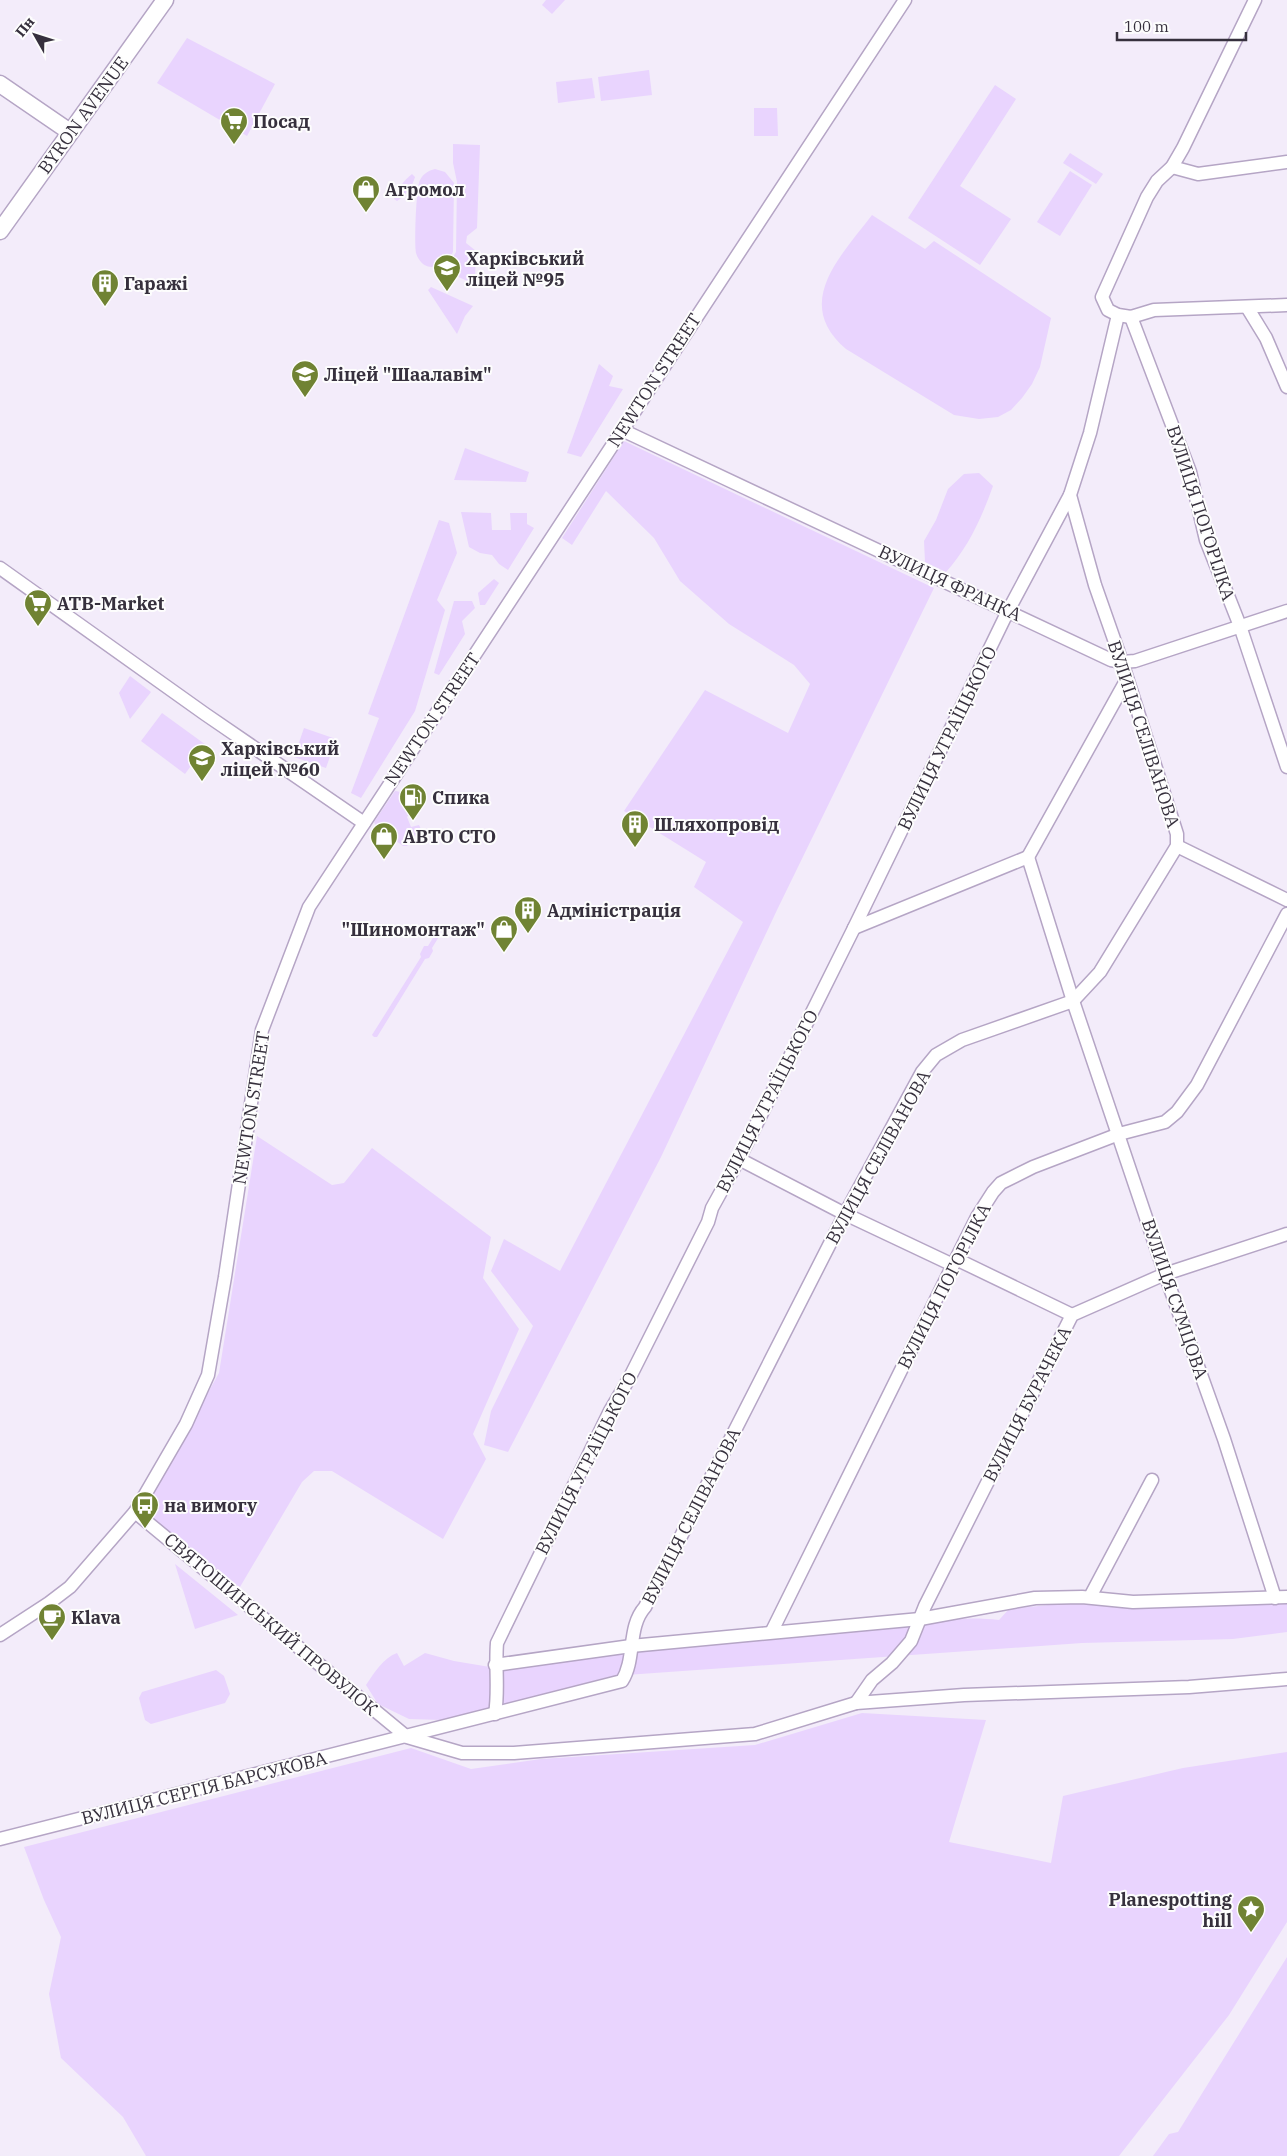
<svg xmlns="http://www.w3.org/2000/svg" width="1287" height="2156" font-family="'IBM Plex Serif',serif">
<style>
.green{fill:#e9d4fe}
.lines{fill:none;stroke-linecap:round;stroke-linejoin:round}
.minor-casing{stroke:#b5a5c5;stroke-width:15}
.major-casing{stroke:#b5a5c5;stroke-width:19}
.minor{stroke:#fff;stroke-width:12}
.major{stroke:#fff;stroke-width:16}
.labels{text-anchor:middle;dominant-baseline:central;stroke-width:4;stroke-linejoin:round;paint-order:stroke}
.street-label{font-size:18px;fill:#36303d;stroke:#fdfdfd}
.poi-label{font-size:18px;font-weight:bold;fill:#36303d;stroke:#fdfdfd;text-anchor:start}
</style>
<rect width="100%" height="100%" fill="#f3ecfa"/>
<g class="green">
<polygon points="546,0 565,0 552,14 542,5"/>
<polygon points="187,38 275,84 247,136 157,83"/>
<polygon points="649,70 652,95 601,101 598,77"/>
<polygon points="592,78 595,98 558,103 556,82"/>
<polygon points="995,85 1016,99 960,186 1011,219 980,265 908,218"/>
<polygon points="754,108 777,108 778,136 754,136"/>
<polygon points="453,144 480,145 477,228 467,236 466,243 476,251 475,279 472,283 445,271 456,252 457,182 453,163"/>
<polygon points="1070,153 1103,174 1096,184 1063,163"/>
<path d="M435,169L445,172L454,183L453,252C445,268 423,275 416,253C414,244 416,187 420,180C424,173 428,171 435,169Z"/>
<polygon points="1070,171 1092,185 1060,236 1037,222"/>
<path d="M412,174L415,177C412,187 406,195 397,201L394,199C398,189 403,181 412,174Z"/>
<path d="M872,215L925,249L934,241L1051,318L1040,367L1032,384L1022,398L1011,410L998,417L979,419L954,415L846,349C792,303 841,256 872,215Z"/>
<polygon points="431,287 473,306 465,316 457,334 428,290"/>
<polygon points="599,364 613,376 609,386 623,389 581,457 567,453"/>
<polygon points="624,441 934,588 777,910 661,1157 508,1452 484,1445 491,1411 533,1326 491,1271 504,1239 560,1271 743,922 694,887 706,862 624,811 705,690 788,733 810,684 794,665 729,624 680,581 654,538 606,491 572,545 562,538"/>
<polygon points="465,448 529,472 526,482 454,480"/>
<path d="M979,473L993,486C982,517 968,548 946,572L925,562L924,541L936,520L948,489L964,474Z"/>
<polygon points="461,512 491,513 492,530 511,530 510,513 527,513 527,524 534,528 508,570 499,564 492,555 480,553 469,547"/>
<polygon points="439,520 449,523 457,553 437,600 445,610 415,711 361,798 351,793 379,718 368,714"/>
<polygon points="494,579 499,583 485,605 480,605 478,593"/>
<polygon points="454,601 472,601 475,608 462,621 465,634 439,675 434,673"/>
<polygon points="130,676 151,692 130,719 119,693"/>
<polygon points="162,713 206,745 185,774 141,741"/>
<polygon points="304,728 336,739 326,768 294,757"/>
<path d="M395,791C407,792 409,802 411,812L407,817L411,827L419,825L421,829L407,846H403L376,826L374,822Z"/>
<polygon points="436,933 440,935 432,948 433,951 429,958 425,959 377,1037 374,1037 372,1035 421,957 420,954 424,946 428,946"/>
<polygon points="257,1136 332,1185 344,1183 372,1148 491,1237 483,1278 519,1329 473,1434 486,1459 443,1539 332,1471 314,1471 302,1482 237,1592 144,1515 145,1505 219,1373"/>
<polygon points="175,1564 238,1615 195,1629"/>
<path d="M1287,1600V1632L1233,1639L1082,1643L612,1676L442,1720L409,1719L378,1704L366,1685C374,1673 383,1658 397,1653L404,1666L425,1653L454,1661L490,1667L840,1630C856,1632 866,1629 882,1627C920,1623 961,1615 999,1620L1009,1609L1078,1602Z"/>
<polygon points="216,1670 224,1676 230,1694 225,1703 151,1724 145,1720 139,1698 142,1692"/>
<polygon points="862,1713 986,1720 949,1842 1051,1863 1063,1796 1183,1768 1287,1752 1287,1922 1229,2015 1119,2156 146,2156 123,2117 61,2058 49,1994 61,1937 44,1900 24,1847 411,1748 471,1769 541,1759 755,1745"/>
<polygon points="1287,1957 1287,2156 1153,2156 1169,2134 1178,2132"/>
</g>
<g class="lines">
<g class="minor-casing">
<g id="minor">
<polyline points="1255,0 1183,148 1172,167 1157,181 1147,197 1102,297 1108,310 1118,315 1131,317 1154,310 1287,305"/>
<polyline points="1172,167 1198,174 1287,162"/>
<polyline points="1247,307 1266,338 1287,387"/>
<polyline points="1131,317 1190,472 1206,540 1240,626 1287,767"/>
<polyline points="622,430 1111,660 1122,662 1135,661 1287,611"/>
<polyline points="0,568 205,714 364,823"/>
<polyline points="1177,846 1287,900"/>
<polyline points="1028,857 1127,679"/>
<polyline points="854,928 1028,857 1073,1001 1165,1274 1224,1439 1275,1598"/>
<polyline points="739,1159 845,1214 953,1265"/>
<polyline points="956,1259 1072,1315"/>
<polyline points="135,1512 407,1737 462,1753 514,1753 755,1734 856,1703 964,1695 1189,1687 1287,1679"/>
<polyline points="1090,1597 1152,1480"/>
<polyline points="772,1631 956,1259 977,1217 993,1192 1001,1183 1033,1167 1119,1134 1165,1122 1177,1112 1197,1085 1287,914"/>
<polyline points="0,1635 49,1603 70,1587 135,1512 186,1424 208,1375 225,1277 262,1030 309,907 905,0"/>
<polyline points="495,1665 631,1646 920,1619 1035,1598 1082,1597 1133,1602 1287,1597"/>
<polyline points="856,1703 872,1680 892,1663 911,1641 925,1606 1072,1315 1165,1274 1287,1234"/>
<path d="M495,1714C499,1691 495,1667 497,1643L610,1411L630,1377L708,1222L712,1208L739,1159L854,928L1008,611L1070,495"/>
<path d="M0,1839L622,1681C636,1659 627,1627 645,1607L845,1214L922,1072L936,1055L962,1040L1073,1001L1100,972L1177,846V834L1122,662L1095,585L1070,495L1090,433L1118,315"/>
</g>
</g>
<g class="major-casing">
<g id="major">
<polyline points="0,84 70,132"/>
<polyline points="0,231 165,0"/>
</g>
</g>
<use href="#minor" class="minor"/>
<use href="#major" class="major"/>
</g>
<defs>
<g id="supermarket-pin" transform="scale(1.4375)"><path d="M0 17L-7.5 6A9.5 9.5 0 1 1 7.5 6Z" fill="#708333" stroke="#fdfdfd"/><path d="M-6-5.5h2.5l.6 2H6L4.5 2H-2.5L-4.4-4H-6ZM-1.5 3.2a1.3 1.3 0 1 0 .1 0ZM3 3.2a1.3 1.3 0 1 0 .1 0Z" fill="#fff"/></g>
<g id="shop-pin" transform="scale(1.4375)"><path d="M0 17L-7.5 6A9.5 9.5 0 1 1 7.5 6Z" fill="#708333" stroke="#fdfdfd"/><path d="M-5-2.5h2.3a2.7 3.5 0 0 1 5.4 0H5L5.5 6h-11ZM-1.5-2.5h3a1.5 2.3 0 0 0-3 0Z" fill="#fff"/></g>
<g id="school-pin" transform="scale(1.4375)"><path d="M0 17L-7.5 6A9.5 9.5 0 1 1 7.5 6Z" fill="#708333" stroke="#fdfdfd"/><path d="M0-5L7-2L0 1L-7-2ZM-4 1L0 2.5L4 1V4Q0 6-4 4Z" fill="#fff"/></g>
<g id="building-pin" transform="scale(1.4375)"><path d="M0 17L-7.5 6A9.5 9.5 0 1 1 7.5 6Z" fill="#708333" stroke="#fdfdfd"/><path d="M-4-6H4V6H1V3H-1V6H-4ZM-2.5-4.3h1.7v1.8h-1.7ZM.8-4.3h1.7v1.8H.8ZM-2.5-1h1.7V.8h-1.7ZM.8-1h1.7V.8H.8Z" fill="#fff"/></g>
<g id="fuel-pin" transform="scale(1.4375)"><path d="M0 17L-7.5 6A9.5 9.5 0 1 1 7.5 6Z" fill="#708333" stroke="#fdfdfd"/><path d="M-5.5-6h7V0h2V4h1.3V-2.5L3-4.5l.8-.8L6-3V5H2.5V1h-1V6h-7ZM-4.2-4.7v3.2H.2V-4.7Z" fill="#fff"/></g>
<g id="bus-pin" transform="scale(1.4375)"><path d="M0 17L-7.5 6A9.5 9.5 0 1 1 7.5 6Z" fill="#708333" stroke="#fdfdfd"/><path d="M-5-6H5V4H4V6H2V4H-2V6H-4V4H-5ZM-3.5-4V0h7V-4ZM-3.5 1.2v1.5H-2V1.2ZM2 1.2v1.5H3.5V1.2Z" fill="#fff"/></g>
<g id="cafe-pin" transform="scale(1.4375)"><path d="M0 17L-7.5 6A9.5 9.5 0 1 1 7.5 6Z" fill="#708333" stroke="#fdfdfd"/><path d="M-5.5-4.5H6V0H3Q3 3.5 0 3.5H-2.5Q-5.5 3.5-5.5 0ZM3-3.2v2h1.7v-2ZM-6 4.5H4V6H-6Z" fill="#fff"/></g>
<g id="sight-pin" transform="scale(1.4375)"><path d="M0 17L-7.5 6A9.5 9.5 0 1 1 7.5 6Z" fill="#708333" stroke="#fdfdfd"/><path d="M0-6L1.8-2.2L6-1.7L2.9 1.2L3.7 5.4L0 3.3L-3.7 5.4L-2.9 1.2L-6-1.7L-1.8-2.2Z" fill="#fff"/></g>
</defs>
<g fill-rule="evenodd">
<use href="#supermarket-pin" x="234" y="121"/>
<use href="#shop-pin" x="366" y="189"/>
<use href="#school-pin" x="447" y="268"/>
<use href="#building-pin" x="105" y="283"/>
<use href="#school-pin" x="305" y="374"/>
<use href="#supermarket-pin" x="38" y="603"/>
<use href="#school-pin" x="202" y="758"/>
<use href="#fuel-pin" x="413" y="797"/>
<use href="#building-pin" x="635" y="824"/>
<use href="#shop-pin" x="384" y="836"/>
<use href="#building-pin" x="528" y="910"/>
<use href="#shop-pin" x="504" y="929"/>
<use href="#bus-pin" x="145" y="1505"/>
<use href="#cafe-pin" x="52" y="1617"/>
<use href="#sight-pin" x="1251" y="1909"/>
</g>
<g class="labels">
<g class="street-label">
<text transform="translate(83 115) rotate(-54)">BYRON AVENUE</text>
<text transform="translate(654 380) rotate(-57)">NEWTON STREET</text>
<text transform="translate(1201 513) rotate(72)">ВУЛИЦЯ ПОГОРІЛКА</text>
<text transform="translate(950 583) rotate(25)">ВУЛИЦЯ ФРАНКА</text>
<text transform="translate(432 719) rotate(-56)">NEWTON STREET</text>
<text transform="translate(1144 734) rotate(72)">ВУЛИЦЯ СЕЛІВАНОВА</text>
<text transform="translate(947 738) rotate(-64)">ВУЛИЦЯ УГРАЇЦЬКОГО</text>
<text transform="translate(767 1101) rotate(-63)">ВУЛИЦЯ УГРАЇЦЬКОГО</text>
<text transform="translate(251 1108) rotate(-81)">NEWTON STREET</text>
<text transform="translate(878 1157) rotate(-61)">ВУЛИЦЯ СЕЛІВАНОВА</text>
<text transform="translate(944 1286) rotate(-63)">ВУЛИЦЯ ПОГОРІЛКА</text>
<text transform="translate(1175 1299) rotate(71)">ВУЛИЦЯ СУМЦОВА</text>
<text transform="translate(1027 1404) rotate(-63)">ВУЛИЦЯ БУРАЧЕКА</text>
<text transform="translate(586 1463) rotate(-63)">ВУЛИЦЯ УГРАЇЦЬКОГО</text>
<text transform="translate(691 1516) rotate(-63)">ВУЛИЦЯ СЕЛІВАНОВА</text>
<text transform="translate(271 1624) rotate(40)">СВЯТОШИНСЬКИЙ ПРОВУЛОК</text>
<text transform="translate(204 1788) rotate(-14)">ВУЛИЦЯ СЕРГІЯ БАРСУКОВА</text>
</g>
<g class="poi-label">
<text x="253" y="121">Посад</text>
<text x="385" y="189">Агромол</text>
<text x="466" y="258">Харківський<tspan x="466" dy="21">ліцей №95</tspan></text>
<text x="124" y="283">Гаражі</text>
<text x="324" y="374">Ліцей "Шаалавім"</text>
<text x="57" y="603">ATB-Market</text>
<text x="221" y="748">Харківський<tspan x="221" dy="21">ліцей №60</tspan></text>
<text x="432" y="797">Спика</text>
<text x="654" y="824">Шляхопровід</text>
<text x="403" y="836">АВТО СТО</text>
<text x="547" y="910">Адміністрація</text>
<text x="485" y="929" text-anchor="end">"Шиномонтаж"</text>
<text x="164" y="1505">на вимогу</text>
<text x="71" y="1617">Klava</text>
<text x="1232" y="1899" text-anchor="end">Planespotting<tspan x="1232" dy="21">hill</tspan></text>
</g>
</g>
<g transform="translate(35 35) rotate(309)" stroke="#fdfdfd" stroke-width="4" paint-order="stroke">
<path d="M0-4L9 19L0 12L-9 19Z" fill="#36303d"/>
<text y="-8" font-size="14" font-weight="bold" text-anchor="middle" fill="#36303d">Пн</text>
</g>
<path d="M1117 32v8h129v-8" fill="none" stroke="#36303d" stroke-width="2.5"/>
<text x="1124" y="32" font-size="15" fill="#36303d" stroke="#fdfdfd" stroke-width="4" paint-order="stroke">100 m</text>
</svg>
